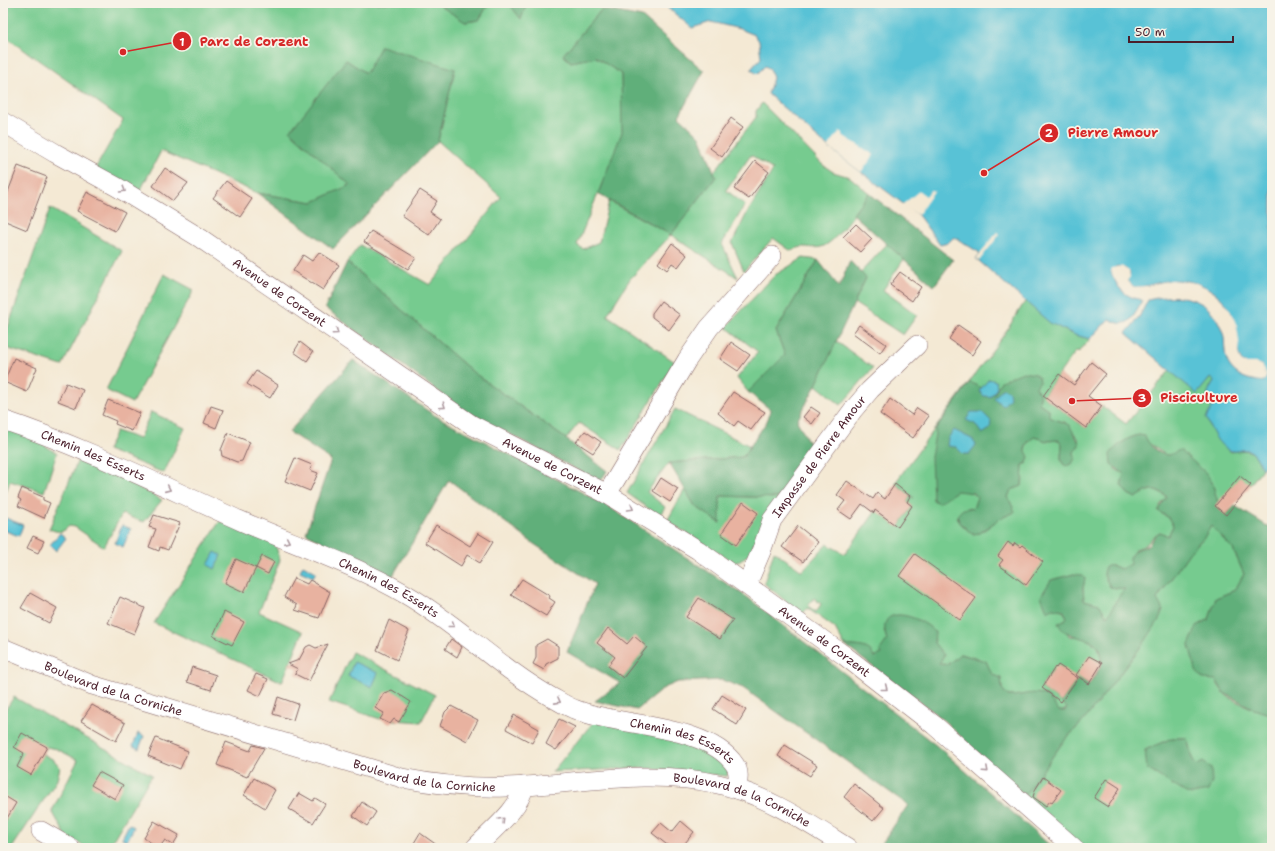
<svg xmlns="http://www.w3.org/2000/svg" width="1275" height="851" font-family="'Shantell Sans',sans-serif">
<style>
.green{fill:#76cb8f;stroke:#60755d;fill-rule:evenodd}
.forest{fill:#60af7a;stroke:#556752}
.water{fill:#59c2d6;stroke:#527080}
.pier{fill:#f4e9d4}
.building{fill:#e8b2a0}
.lines{fill:none;stroke-linecap:round;stroke-linejoin:round}
.minor-casing{stroke:#866666;stroke-width:20}
.minor{stroke:#fff;stroke-width:19}
.oneway{stroke:#ae9aa0}
.labels{text-anchor:middle;dominant-baseline:central;stroke-width:3.5;stroke-linejoin:round;paint-order:stroke}
.street-label{font-size:12px;fill:#4a1f2b;stroke:#f7f3e8}
.leader{fill:none;stroke:#d62828;stroke-width:1.5}
.callout-dot{fill:#d62828;stroke:#f7f3e8;stroke-width:1.5}
.mark-label{font-size:12px;text-anchor:middle;font-weight:bold;fill:#fff}
.callout-label{font-size:13px;text-anchor:middle;font-weight:bold;fill:#d62828;stroke:#f7f3e8;stroke-width:3.5;stroke-linejoin:round;paint-order:stroke}
</style>
<rect width="100%" height="100%" fill="#f7f3e8"/>
<filter id="ink" filterUnits="userSpaceOnUse"><feTurbulence type="fractalNoise" baseFrequency=".025" numOctaves="2"/><feDisplacementMap in="SourceGraphic" scale="8" xChannelSelector="R" yChannelSelector="G"/><feConvolveMatrix kernelMatrix="1 2 1 2 8 2 1 2 1" color-interpolation-filters="sRGB"/></filter>
<filter id="wash" filterUnits="userSpaceOnUse"><feTurbulence type="fractalNoise" baseFrequency=".012" numOctaves="4" result="noise"/><feDisplacementMap in="SourceGraphic" scale="16" xChannelSelector="R" yChannelSelector="G"/><feGaussianBlur stdDeviation="0.9" result="paint"/><feColorMatrix in="noise" values="0 0 0 0 0 0 0 0 0 0 0 0 0 0 0 0 0 1.4 0 .05"/><feComposite in="paint" operator="in"/></filter>
<g filter="url(#wash)">
<rect width="100%" height="100%" fill="#f4e9d4"/>
<g class="green">
<path d="M3,3H436L466,22L479,20L489,3H509L521,19L527,3H589L602,9L563,55L571,62L596,57L621,74L623,132L577,245L583,249L599,242L609,201L671,235L716,177L714,172L756,117V111L762,103L823,165L833,172L850,177L869,193C859,206 837,243 821,247C808,250 806,243 791,251L773,238L744,271L732,243L746,215L773,170L751,155L726,190L745,205L722,244L738,278L671,235L630,279L607,315L675,362L621,450L579,423L566,439L474,373L347,262L360,245L430,285L501,197L438,141L455,69L366,73L346,60L351,185L313,202L257,193L161,151L138,195L95,169L123,120L3,35Z"/>
<polygon points="50,208 122,251 62,366 3,347 3,341"/>
<polygon points="887,244 904,259 883,290 917,315 903,335 854,303 866,278 860,273"/>
<polygon points="803,258 818,260 776,331 785,355 748,392 737,378 758,352 726,327 775,275"/>
<polygon points="164,274 194,290 132,403 106,390"/>
<path d="M1026,300C1049,322 1059,331 1090,339L1079,352L1076,351L1043,396L1086,428L1102,406L1126,424L1170,370L1197,393L1210,378L1214,381L1210,387L1209,403L1212,408L1218,440L1231,452C1252,448 1254,451 1262,469L1250,485L1218,503L1212,482C1187,467 1160,454 1139,435C1117,441 1118,448 1115,469L1124,474L1121,485L1128,494L1136,498C1149,489 1155,486 1167,498L1160,505L1162,514L1168,517L1173,526L1168,536L1160,532C1148,538 1152,545 1135,549L1131,564L1121,569L1111,565L1104,575L1110,587L1125,589C1118,598 1115,608 1107,617L1099,604L1084,600L1083,588L1085,579L1074,574L1051,580L1053,608L1062,610L1067,617L1063,622L1069,636L1083,637L1098,646L1102,663L1089,684L1079,679H1077L1058,665L1055,667L1043,684L1042,688L1065,705L1067,708L1062,712L1059,711L1047,697L1038,694L1008,696L1002,689V683L991,674L986,661L960,654C953,660 948,666 939,664V651L934,643L935,639L884,630L887,640L883,647L882,654C872,661 869,649 860,647C855,646 849,646 844,645L835,628L807,608L802,615L764,583L774,551L802,571L827,544L845,554L886,497L890,500L882,515L898,527L912,506L907,502L910,496L914,498L895,483L1003,336ZM1036,387L1040,396L1039,403L1049,410L1048,417L1055,421L1065,422L1078,438L1079,445L1063,464L1061,458L1062,444L1059,440L1047,441L1034,437C1023,445 1025,451 1027,463L1023,465C1021,472 1024,479 1022,486L1011,490L1008,497L1015,512L999,519L980,533L972,534L960,523L957,516L967,508L973,509L977,497C969,487 945,491 933,491ZM814,598L821,604L816,612L808,606Z"/>
<polygon points="836,341 873,368 841,405 816,385"/>
<polygon points="675,409 750,446 743,457 669,463 647,492 665,507 659,516 627,493"/>
<polygon points="151,412 185,428 164,473 107,450 116,431 139,439"/>
<polygon points="3,429 26,434 57,453 44,492 10,481 3,500"/>
<path d="M80,455L162,500L144,522L122,514L104,547L75,527L69,526C62,534 58,532 49,529Z"/>
<polygon points="685,489 695,506 719,522 720,496 779,498 755,551 735,563 667,521"/>
<polygon points="220,521 275,543 280,560 259,612 303,632 282,682 154,623"/>
<path d="M1211,526L1233,549L1244,574L1235,590L1216,598L1209,619L1197,626C1204,645 1211,678 1224,693C1232,702 1260,711 1272,715V848H1082L1024,796L1063,742L1086,718L1146,640L1157,599L1189,553L1205,536ZM1172,738H1187L1192,758L1196,766L1148,769L1145,750Z"/>
<polygon points="352,652 435,695 421,722 380,719 329,702"/>
<polygon points="14,697 152,775 108,848 87,848 66,836 52,811 78,760 57,749 47,747 43,754 54,760 60,767 57,780 12,848 3,848 3,713"/>
<polygon points="594,721 695,744 731,767 727,776 644,768 552,772"/>
</g>
<g class="forest">
<polygon points="436,3 489,3 479,20 465,22"/>
<polygon points="509,3 527,3 521,19 510,5"/>
<polygon points="602,9 642,17 704,71 679,116 700,136 716,177 671,235 598,194 622,132 621,74 596,57 571,62 563,55"/>
<polygon points="381,46 455,69 438,141 333,249 257,193 313,202 350,185 290,131 346,60 366,73"/>
<polygon points="869,193 953,260 934,286 853,214"/>
<polygon points="818,260 839,287 850,261 866,278 816,385 797,421 812,448 779,498 720,496 720,523 695,506 669,463 743,457 767,421 771,410 748,392 785,355 776,331"/>
<polygon points="347,262 474,373 566,439 607,471 600,482 462,409 325,308"/>
<polygon points="353,360 434,415 606,505 747,597 937,746 1053,848 884,848 880,846 908,805 743,688 722,680 678,682 664,688 637,710 595,701 620,683 567,652 595,584 534,544 449,480 391,579 306,533 331,460 289,432"/>
<path d="M1023,372L1035,374L1039,377L1040,381L1036,387L1040,396L1039,403L1049,410V417L1070,425C1072,433 1078,437 1079,445L1074,452L1075,458L1072,464L1066,466L1063,464L1061,458L1062,444L1059,440L1047,441L1034,437L1028,442L1025,449L1029,457L1027,463L1023,465L1022,486L1011,490L1008,497L1015,512L999,519L980,533L972,534L960,523L957,516C961,509 965,507 973,509L977,497L974,493L957,491L938,503L933,500L931,457L936,429L970,382L994,394L1001,381Z"/>
<path d="M1139,435L1145,436C1148,444 1158,455 1168,455C1171,455 1177,451 1180,450L1206,473L1212,482L1218,503L1226,515L1235,506L1272,529V715L1254,709L1224,693L1216,680L1203,679L1196,671L1189,645L1197,626L1209,619L1216,598L1235,590L1244,574L1233,549L1211,526L1205,536L1189,553L1157,599L1163,610L1159,620L1146,640L1086,718L1063,742L1024,796L941,718L844,645C855,647 870,644 874,657L882,654L880,650L887,640C874,601 920,615 935,632L934,643L944,655L939,664C949,666 953,660 960,654L986,661L992,674L1001,678L1002,689L1008,696C1021,697 1037,688 1049,698C1053,702 1055,707 1059,711H1065L1067,708L1061,702L1077,679H1079L1089,684C1093,678 1101,669 1101,662C1105,630 1068,645 1058,623L1063,622L1067,617L1063,610L1053,608L1047,611L1041,596L1051,580L1074,574L1082,575L1085,579L1083,588L1084,600L1099,604L1107,616C1115,607 1116,597 1125,589L1110,587L1104,575L1105,567L1111,565L1121,569L1130,564V557C1136,545 1141,551 1149,544C1153,540 1154,535 1160,532L1168,536L1173,526L1168,517L1158,511L1167,497C1155,486 1149,489 1136,498L1128,494L1121,485L1124,474L1111,464L1110,454C1118,444 1127,438 1139,435Z"/>
<polygon points="1172,738 1187,738 1192,758 1196,766 1203,762 1211,768 1212,782 1208,791 1193,794 1186,793 1147,769 1145,750"/>
</g>
<g class="water">
<path d="M666,3H1272V458L1262,469C1258,460 1254,448 1242,450C1237,451 1233,452 1229,450C1217,445 1211,429 1206,418L1212,408C1205,397 1207,392 1214,381L1210,378L1197,394L1126,333L1138,319L1148,300C1180,292 1211,296 1223,333C1225,339 1224,345 1225,351C1226,372 1246,382 1264,381L1266,377L1262,365L1243,363C1234,353 1240,340 1236,328C1234,323 1233,316 1230,311C1219,288 1190,277 1167,281C1156,282 1145,288 1134,287L1127,281L1130,273L1126,269L1117,266L1111,271C1117,288 1124,297 1142,300C1134,316 1129,331 1109,319L1090,339L1075,335L1050,323L979,261L976,259L980,253L954,237L948,243L940,245L918,215L828,147L768,94L773,78L770,69L765,66L757,74L751,69L761,58L759,41L755,35L740,29L711,22L692,28L667,7Z"/>
<polygon points="989,379 996,381 997,388 990,397 984,396 979,391"/>
<polygon points="1003,388 1009,392 1010,398 1003,406 994,398"/>
<polygon points="971,412 982,412 991,421 990,429 982,434 975,424 966,420"/>
<polygon points="954,430 972,439 976,445 969,454 963,454 956,447 947,446 948,438"/>
<polygon points="3,517 23,525 19,536 3,530"/>
<polygon points="122,525 131,529 123,547 115,543"/>
<polygon points="60,533 66,538 56,551 50,545"/>
<polygon points="215,552 221,555 215,569 208,565"/>
<polygon points="303,565 316,572 313,577 300,571"/>
<polygon points="354,662 378,673 372,687 348,676"/>
<polygon points="138,733 144,736 139,749 133,746"/>
<polygon points="129,824 134,827 127,841 122,838"/>
</g>
<g class="pier">
<polygon points="840,131 843,133 842,135 874,155 861,172 828,147"/>
<polygon points="931,190 934,191 918,215 902,205 919,191 926,196"/>
<polygon points="997,232 1000,234 979,261 976,259"/>
<polygon points="1121,266 1129,271 1130,277 1127,281 1134,287 1146,286 1171,280 1196,283 1207,288 1225,303 1230,310 1237,326 1239,342 1238,352 1240,360 1243,363 1256,363 1262,365 1267,374 1265,380 1262,381 1256,380 1257,378 1264,378 1265,374 1261,367 1243,365 1238,361 1236,352 1237,342 1235,327 1228,311 1223,304 1206,289 1195,285 1171,282 1147,288 1133,289 1125,282 1127,273 1120,268 1113,271 1116,279 1115,281 1111,271 1112,268"/>
</g>
<g id="blocks">
<g class="building">
<polygon points="731,118 743,127 722,157 710,148"/>
<polygon points="755,161 769,172 749,199 734,189"/>
<polygon points="18,166 47,177 27,230 3,220 3,205"/>
<polygon points="165,168 188,183 173,201 153,186"/>
<polygon points="226,181 252,199 240,217 213,198"/>
<polygon points="420,190 437,201 430,212 440,219 429,235 402,216"/>
<polygon points="87,192 125,212 115,231 77,211"/>
<polygon points="856,224 872,239 860,252 843,237"/>
<polygon points="371,231 416,258 408,269 364,242"/>
<polygon points="672,243 687,255 678,267 672,263 667,270 658,263"/>
<polygon points="319,252 339,265 323,290 293,271 303,255 312,261"/>
<polygon points="900,272 921,287 912,301 890,285"/>
<polygon points="661,301 680,315 669,330 652,317 652,313"/>
<polygon points="859,325 886,344 880,353 853,333"/>
<polygon points="958,325 981,341 972,355 949,339"/>
<polygon points="300,342 313,352 307,361 294,352"/>
<polygon points="731,342 750,355 738,371 720,359"/>
<polygon points="14,358 37,368 27,392 4,382"/>
<polygon points="1091,362 1106,374 1088,396 1102,406 1086,428 1043,396 1059,374 1074,385"/>
<polygon points="256,371 278,385 270,398 247,384"/>
<polygon points="66,383 83,390 76,408 58,401"/>
<polygon points="733,392 765,412 751,430 738,421 734,426 718,413"/>
<polygon points="890,399 912,415 917,408 929,416 913,438 880,414"/>
<polygon points="108,400 140,413 132,431 115,424 116,421 102,415"/>
<polygon points="211,406 223,410 216,428 204,423"/>
<polygon points="811,407 820,413 812,424 803,417"/>
<polygon points="585,431 601,442 593,453 576,442"/>
<polygon points="228,433 250,442 242,461 237,462 222,456 221,450"/>
<polygon points="295,458 312,465 310,470 318,473 310,491 285,481"/>
<polygon points="1240,476 1251,485 1226,515 1215,506"/>
<polygon points="661,478 678,489 670,502 653,491"/>
<polygon points="847,481 873,499 877,493 885,499 895,484 910,496 907,502 912,506 898,527 875,510 874,513 862,504 851,519 838,510 845,501 837,495"/>
<polygon points="22,488 43,497 43,500 50,503 44,518 18,506 21,500 18,498"/>
<polygon points="743,502 758,513 736,545 721,534"/>
<polygon points="154,515 180,523 168,550 160,547 159,551 149,547 156,529 149,527"/>
<polygon points="436,525 470,546 478,533 493,542 480,563 467,555 461,566 425,543"/>
<polygon points="798,526 818,542 803,562 782,547"/>
<polygon points="33,536 44,541 38,553 27,548"/>
<polygon points="1008,542 1013,546 1015,543 1020,547 1022,545 1043,562 1026,585 999,565 1003,560 998,556"/>
<polygon points="915,554 976,598 960,620 899,576"/>
<polygon points="262,556 274,562 268,574 256,568"/>
<polygon points="236,559 256,568 244,592 225,583"/>
<polygon points="294,578 307,584 310,580 330,592 319,618 295,610 297,605 284,597"/>
<polygon points="522,579 550,596 549,598 555,602 546,616 511,595"/>
<polygon points="30,593 57,608 49,623 21,608"/>
<polygon points="120,597 145,608 134,634 108,623"/>
<polygon points="699,598 733,620 720,639 686,617"/>
<polygon points="224,612 244,622 232,645 213,636"/>
<polygon points="389,620 409,631 397,660 377,650"/>
<polygon points="608,628 627,644 634,636 647,647 623,678 608,666 615,657 597,643"/>
<polygon points="451,639 462,647 457,657 445,649"/>
<polygon points="547,639 558,646 558,658 546,664 544,670 533,664 536,658 536,645"/>
<polygon points="328,644 309,681 295,674 298,669 288,664 299,660 306,647 310,645 316,648"/>
<polygon points="1089,656 1102,663 1089,684 1076,675"/>
<polygon points="1058,665 1078,678 1061,702 1042,688 1055,667 1056,668"/>
<polygon points="192,667 216,675 211,690 187,682"/>
<polygon points="256,674 268,679 260,696 248,690"/>
<polygon points="392,690 411,702 399,722 394,719 390,724 380,719 384,713 375,708 384,693"/>
<polygon points="722,695 746,710 737,725 713,709"/>
<polygon points="278,697 298,704 293,720 273,714"/>
<polygon points="92,705 125,723 116,741 81,721"/>
<polygon points="451,706 478,720 467,741 440,726 445,712"/>
<polygon points="514,715 539,729 532,743 506,729"/>
<polygon points="559,719 575,727 556,750 546,744"/>
<polygon points="22,733 47,747 31,775 17,767 24,753 14,747"/>
<polygon points="156,738 188,751 180,769 148,756"/>
<polygon points="226,742 250,751 253,745 264,748 247,777 217,765"/>
<polygon points="785,745 817,765 810,776 778,756"/>
<polygon points="99,772 123,785 115,799 91,785"/>
<polygon points="1043,777 1061,790 1052,802 1050,801 1046,806 1033,797 1035,790"/>
<polygon points="254,778 275,790 265,808 244,795"/>
<polygon points="1106,779 1120,788 1108,807 1094,798"/>
<polygon points="854,784 884,808 873,821 844,797"/>
<polygon points="299,793 313,801 315,798 325,804 313,823 289,809"/>
<polygon points="3,795 16,803 3,825"/>
<polygon points="362,802 376,812 367,826 353,816"/>
<polygon points="154,821 179,835 173,845 165,840 159,848 144,838"/>
<polygon points="681,821 694,832 681,848 671,848 652,833 661,823 672,832"/>
<polygon points="420,833 441,848 411,848"/>
</g>
</g>
</g>
<g filter="url(#ink)">
<use href="#blocks" fill-opacity="0" stroke="#866666" stroke-width="1"/>
<g class="lines">
<g class="minor-casing">
<g id="minor">
<path id="s1" d="M3,122L55,153L117,187L200,238L472,425L607,494L698,550L845,656L934,725L1074,848"/>
<path id="s2" d="M3,420C84,447 162,486 241,521C296,545 354,564 407,595C458,625 500,668 551,697C559,701 566,706 574,709C616,727 707,723 735,765C740,772 738,781 737,789"/>
<polyline points="607,494 687,360 709,328 772,256"/>
<path id="s3" d="M745,583L751,575L762,549L772,520L853,410L870,390L917,345"/>
<path id="s4" d="M3,648L92,685L402,778C437,785 471,788 507,787C578,784 647,768 718,784C765,794 808,823 848,848"/>
<polyline points="41,831 70,848"/>
<path d="M475,848C491,831 520,809 524,786"/>
</g>
</g>
<use href="#minor" class="minor"/>
</g>
<defs><path id="oneway-chevron" d="M-2-3.5L2.5 0L-2 3.5" fill="none" stroke-width="1.6" stroke-linecap="round" stroke-linejoin="round"/></defs>
<g class="oneway">
<use href="#oneway-chevron" transform="translate(123 190) rotate(31)"/>
<use href="#oneway-chevron" transform="translate(336 332) rotate(35)"/>
<use href="#oneway-chevron" transform="translate(443 406) rotate(34)"/>
<use href="#oneway-chevron" transform="translate(168 489) rotate(24)"/>
<use href="#oneway-chevron" transform="translate(631 508) rotate(30)"/>
<use href="#oneway-chevron" transform="translate(287 541) rotate(24)"/>
<use href="#oneway-chevron" transform="translate(452 625) rotate(38)"/>
<use href="#oneway-chevron" transform="translate(885 688) rotate(38)"/>
<use href="#oneway-chevron" transform="translate(558 701) rotate(28)"/>
<use href="#oneway-chevron" transform="translate(986 770) rotate(42)"/>
<use href="#oneway-chevron" transform="translate(502 820) rotate(-46)"/>
</g>
</g>
<g class="labels">
<g class="street-label">
<text stroke="none"><textPath href="#s1" startOffset="325">Avenue de Corzent</textPath></text>
<text stroke="none"><textPath href="#s2" startOffset="97">Chemin des Esserts</textPath></text>
<text stroke="none"><textPath href="#s3" startOffset="148">Impasse de Pierre Amour</textPath></text>
<text stroke="none"><textPath href="#s1" startOffset="649">Avenue de Corzent</textPath></text>
<text stroke="none"><textPath href="#s2" startOffset="421">Chemin des Esserts</textPath></text>
<text stroke="none"><textPath href="#s1" startOffset="973">Avenue de Corzent</textPath></text>
<text stroke="none"><textPath href="#s4" startOffset="118">Boulevard de la Corniche</textPath></text>
<text stroke="none"><textPath href="#s2" startOffset="757">Chemin des Esserts</textPath></text>
<text stroke="none"><textPath href="#s4" startOffset="442">Boulevard de la Corniche</textPath></text>
<text stroke="none"><textPath href="#s4" startOffset="765">Boulevard de la Corniche</textPath></text>
</g>
</g>
<path class="leader" d="M123 52L182 41M984 173L1049 133M1072 401L1142 398"/>
<g class="callout-dot">
<circle cx="123" cy="52" r="4"/>
<circle cx="984" cy="173" r="4"/>
<circle cx="1072" cy="401" r="4"/>
<circle cx="182" cy="41" r="10"/>
<circle cx="1049" cy="133" r="10"/>
<circle cx="1142" cy="398" r="10"/>
</g>
<g class="mark-label">
<text x="182" y="46">1</text>
<text x="1049" y="137">2</text>
<text x="1142" y="402">3</text>
</g>
<g class="callout-label">
<text x="254" y="46">Parc de Corzent</text>
<text x="1113" y="137">Pierre Amour</text>
<text x="1199" y="402">Pisciculture</text>
</g>
<rect width="1275" height="851" fill="none" stroke="#f7f3e8" stroke-width="16"/>
<path d="M1129 36v6h104v-6" fill="none" stroke="#4a1f2b" stroke-width="2"/>
<text x="1135" y="36" font-size="12" fill="#4a1f2b" stroke="#f7f3e8" stroke-width="3" paint-order="stroke">50 m</text>
</svg>
